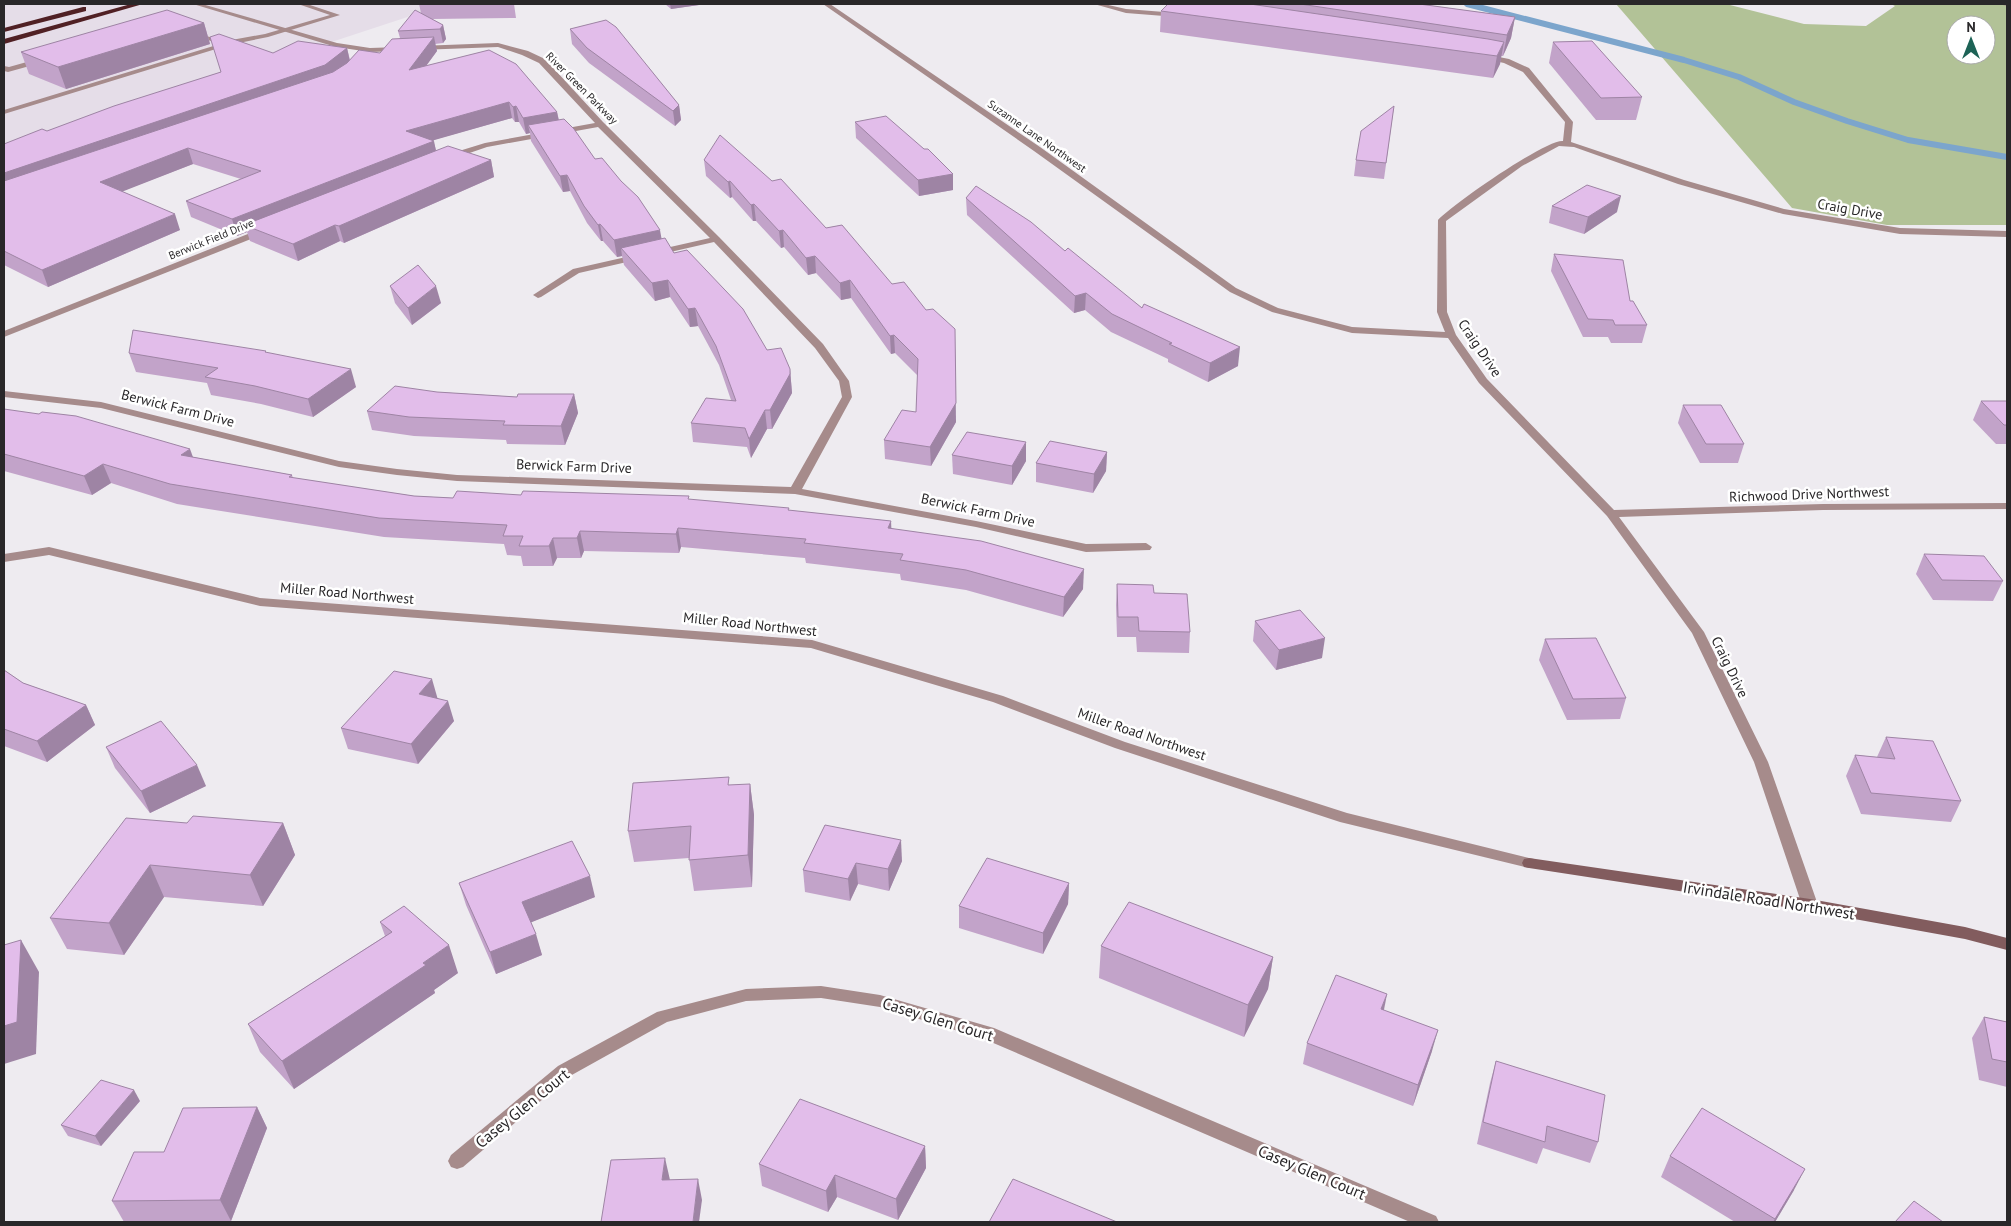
<svg xmlns="http://www.w3.org/2000/svg" width="2011" height="1226" font-family="'PT Sans',sans-serif">
<style>
.built{fill:#e5dde8}
.green{fill:#b2c297;fill-rule:evenodd}
.lines{fill:none;stroke-linecap:round;stroke-linejoin:round}
.stream{stroke:#7ca5cc;stroke-width:6}
.lane{fill:#a68b8b;fill-rule:evenodd}
.street{fill:#a68b8b;fill-rule:evenodd}
.secondary{fill:#825c5e;fill-rule:evenodd}
.highway{fill:#502024;fill-rule:evenodd}
.wall{fill:#c2a3c9}
.shaded-wall{fill:#9e84a4}
.building{fill:#e2bdea;stroke:#9e84a4}
.labels{text-anchor:middle;dominant-baseline:central;stroke-width:5;stroke-linejoin:round;paint-order:stroke}
.far-street-label{font-size:11px;fill:#292729;stroke:#fff}
.street-label{font-size:14px;fill:#292729;stroke:#fff}
.near-street-label{font-size:16px;fill:#292729;stroke:#fff}
</style>
<rect width="100%" height="100%" fill="#eeebf0"/>
<polygon class="built" points="4,4 447,4 4,150"/>
<path class="green" d="M1616,4H1726L1804,24L1866,26L1895,6L1891,4H2007V225H1887L1792,208ZM1956,25H1986V55H1956Z"/>
<g class="lines">
<polyline class="stream" points="1467,4 1684,60 1739,77 1794,102 1847,121 1908,140 2007,157"/>
<g class="lane">
<polygon points="298,4 307,4 340,15 268,37 229,45 4,114 4,110 220,44 190,34 190,32 226,41 265,34 330,15"/>
<polygon points="41,58 44,58 44,62 8,72 4,71 4,66 9,67"/>
</g>
<g class="street">
<polygon points="193,4 202,4 337,43 370,48 399,47 403,49 399,51 370,52 336,47"/>
<path d="M823,4H830L1040,147L1236,288L1278,308L1352,327L1445,332L1437,312L1438,220C1452,205 1546,139 1563,141L1565,122L1523,72L1504,63L1481,58L1480,56L1484,54L1509,59L1529,68L1573,122L1571,142L1684,180L1784,209L1900,228L2007,231V237L1900,234L1783,214L1678,184L1574,147L1559,146L1522,166L1446,221L1447,312L1456,335L1487,379L1614,510L1823,504L2007,503V509L1823,510L1619,517L1704,632L1768,762L1818,905L1815,909L1810,911L1805,909L1802,905L1754,762L1692,633L1607,516L1479,383L1448,338L1352,333L1272,312L1230,292L1034,151Z"/>
<polygon points="1094,4 1104,4 1126,9 1177,13 1180,15 1177,17 1126,13"/>
<polygon points="2002,4 2007,4 2007,6 2003,5"/>
<polygon points="498,43 528,51 545,59 603,122 719,237 823,344 849,381 852,397 802,489 976,521 1086,544 1146,543 1152,547 1150,550 1086,552 976,527 795,494 457,481 397,475 339,467 101,408 4,397 4,391 101,402 339,461 397,469 457,475 791,487 842,397 839,381 815,348 714,242 579,273 541,297 538,298 533,295 573,269 710,238 598,127 487,147 452,159 446,159 446,155 485,143 595,123 539,63 522,55 498,47 419,50 415,48 419,46"/>
<polygon points="263,228 266,229 266,233 4,337 4,331"/>
<polygon points="49,547 260,598 812,640 1003,696 1125,742 1347,813 1529,858 1534,859 1536,863 1534,867 1529,868 1340,822 1115,748 993,702 811,648 260,606 49,555 4,562 4,554"/>
<polygon points="821,986 880,995 994,1028 1436,1216 1439,1222 1410,1222 984,1039 880,1007 821,998 746,1001 667,1022 570,1076 463,1167 457,1169 451,1167 448,1161 451,1155 558,1066 657,1012 746,989"/>
</g>
<polygon class="secondary" points="1529,858 1810,899 1965,927 2007,938 2007,950 1965,939 1810,911 1529,868 1524,867 1522,863 1524,859"/>
<g class="highway">
<polygon points="131,4 143,4 4,44 4,39"/>
<polygon points="83,7 86,7 86,11 4,32 4,28"/>
</g>
</g>
<g class="wall">
<polygon points="419,4 514,4 516,18 432,19 443,25 446,39 443,43 435,44 437,51 426,66 557,112 559,120 595,159 674,253 767,350 790,369 792,393 772,429 767,429 751,458 747,447 693,442 691,423 731,400 719,365 698,326 690,327 670,297 655,301 624,265 622,256 617,257 603,241 601,241 587,223 570,191 563,192 531,141 530,133 526,134 519,122 515,122 512,118 433,140 436,150 491,160 494,177 344,243 340,241 298,261 250,241 247,232 237,236 191,217 186,201 241,179 193,164 122,191 180,230 48,287 4,265 4,144 47,131 221,72 273,53 347,48 350,60 380,53 400,38 398,31 421,13"/>
<polygon points="665,4 706,4 671,9"/>
<polygon points="1168,4 1419,4 1515,17 1511,38 1503,56 1501,56 1500,64 1493,78 1160,32 1161,11"/>
<polygon points="204,23 210,44 66,89 29,74 21,52"/>
<polygon points="570,29 679,105 681,120 675,126 589,63 572,44"/>
<polygon points="1553,42 1642,97 1636,120 1596,120 1549,63"/>
<polygon points="1394,106 1384,179 1354,176 1356,160"/>
<polygon points="855,122 924,149 953,174 953,190 919,196 856,138"/>
<polygon points="704,160 826,228 842,225 956,422 931,466 885,459 884,440 916,412 918,376 895,353 891,354 851,298 841,300 816,273 808,275 784,247 781,248 756,221 753,221 732,197 730,198 706,176"/>
<polygon points="966,198 1065,251 1142,308 1238,366 1208,382 1168,362 1168,359 1111,332 1085,310 1074,313 967,215"/>
<polygon points="1552,206 1617,212 1584,234 1549,223"/>
<polygon points="1554,254 1630,301 1647,325 1642,343 1611,343 1608,337 1583,337 1551,271"/>
<polygon points="390,286 441,303 412,325 395,303"/>
<polygon points="129,353 267,353 356,387 313,417 261,404 211,395 207,383 136,372"/>
<polygon points="437,392 517,397 574,394 578,413 565,445 507,444 506,440 414,436 372,430 367,411"/>
<polygon points="1981,401 2007,401 2007,444 1996,444 1973,420"/>
<polygon points="1683,405 1744,444 1738,463 1700,463 1678,423"/>
<polygon points="4,409 193,457 292,475 293,478 414,496 453,498 521,495 689,500 891,521 891,528 1083,589 1063,617 966,590 901,580 900,574 806,563 805,558 681,547 679,553 584,551 581,558 557,558 553,566 523,566 521,556 507,555 504,544 384,537 177,504 111,483 92,495 4,471"/>
<polygon points="1107,452 1106,471 1093,493 1036,482 1036,463"/>
<polygon points="952,455 1026,461 1012,485 953,474"/>
<polygon points="1924,554 2003,581 1993,601 1933,600 1916,574"/>
<polygon points="1117,584 1190,632 1189,653 1137,652 1136,637 1117,637 1116,605"/>
<polygon points="1255,621 1322,658 1276,670 1253,641"/>
<polygon points="1545,639 1626,698 1620,719 1567,720 1539,660"/>
<polygon points="4,670 23,683 86,705 95,725 47,762 4,746"/>
<polygon points="438,698 454,721 418,764 348,749 341,728"/>
<polygon points="1886,737 1961,801 1951,822 1861,814 1846,776 1855,755 1877,757"/>
<polygon points="106,747 206,786 150,813 115,768"/>
<polygon points="750,784 754,815 752,887 694,891 689,858 634,862 628,831"/>
<polygon points="187,823 283,823 295,855 263,906 164,897 124,955 67,949 50,918"/>
<polygon points="825,825 902,861 889,891 858,884 850,901 805,892 803,870"/>
<polygon points="459,883 595,897 531,922 542,955 496,974 466,905"/>
<polygon points="1069,883 1068,904 1043,954 959,928 959,906"/>
<polygon points="380,922 458,973 434,990 435,993 294,1089 260,1052 248,1024 385,936"/>
<polygon points="1101,946 1273,957 1268,989 1244,1037 1099,978"/>
<polygon points="1984,1017 2007,1022 2007,1087 1979,1080 1972,1038"/>
<polygon points="1307,1043 1432,1051 1413,1106 1303,1064"/>
<polygon points="1496,1061 1598,1142 1590,1163 1543,1148 1537,1164 1477,1144 1490,1083"/>
<polygon points="140,1101 101,1146 68,1136 61,1125"/>
<polygon points="257,1107 267,1128 231,1221 124,1222 112,1201 164,1152"/>
<polygon points="925,1146 926,1168 898,1220 837,1197 828,1212 762,1186 759,1164"/>
<polygon points="1670,1156 1794,1190 1775,1222 1735,1222 1661,1177"/>
</g>
<g class="shaded-wall">
<polygon points="670,4 706,4 671,9"/>
<polygon points="1515,17 1511,38 1503,56 1507,35"/>
<polygon points="204,23 210,44 66,89 58,67"/>
<polygon points="443,25 446,39 443,43 440,29"/>
<polygon points="434,37 437,51 412,85 409,70"/>
<polygon points="1504,42 1500,64 1493,78 1497,56"/>
<polygon points="347,48 350,62 329,79 4,191 4,173"/>
<polygon points="509,102 512,118 410,147 406,131"/>
<polygon points="679,105 681,120 675,126 673,111"/>
<polygon points="516,106 519,122 515,122 513,107"/>
<polygon points="557,112 560,127 528,125 530,133 526,134 523,118"/>
<polygon points="434,141 437,156 244,225 247,232 237,236 232,219"/>
<polygon points="188,148 193,164 106,198 100,182"/>
<polygon points="491,160 494,177 344,243 339,226"/>
<polygon points="953,174 953,190 919,196 918,180"/>
<polygon points="567,175 570,191 563,192 560,176"/>
<polygon points="730,181 732,197 730,198 728,182"/>
<polygon points="1621,196 1617,212 1584,234 1588,217"/>
<polygon points="754,204 756,221 753,221 751,205"/>
<polygon points="175,214 180,230 48,287 42,270"/>
<polygon points="600,224 603,241 601,241 598,225"/>
<polygon points="335,225 340,241 298,261 293,244"/>
<polygon points="660,230 663,247 621,248 622,256 617,257 614,240"/>
<polygon points="783,230 784,247 781,248 779,231"/>
<polygon points="815,256 816,273 808,275 806,258"/>
<polygon points="668,280 670,297 655,301 652,283"/>
<polygon points="850,280 851,298 841,300 840,283"/>
<polygon points="436,286 441,303 412,325 408,308"/>
<polygon points="1086,293 1085,310 1074,313 1075,296"/>
<polygon points="695,308 698,326 690,327 688,309"/>
<polygon points="894,335 895,353 891,354 890,336"/>
<polygon points="955,347 956,422 931,466 930,447"/>
<polygon points="1240,347 1238,366 1208,382 1210,363"/>
<polygon points="351,369 356,387 313,417 308,399"/>
<polygon points="790,369 792,393 772,429 770,410"/>
<polygon points="574,394 578,413 565,445 561,426"/>
<polygon points="765,410 767,429 751,458 749,439"/>
<polygon points="1026,442 1026,461 1012,485 1012,466"/>
<polygon points="190,449 197,468 181,455"/>
<polygon points="1107,452 1106,471 1093,493 1094,474"/>
<polygon points="103,464 111,483 92,495 84,476"/>
<polygon points="891,521 892,540 888,528"/>
<polygon points="678,528 681,547 679,553 676,534"/>
<polygon points="580,531 584,551 581,558 577,538"/>
<polygon points="553,538 557,558 553,566 549,546"/>
<polygon points="1084,569 1083,589 1063,617 1064,597"/>
<polygon points="1325,638 1322,658 1276,670 1279,650"/>
<polygon points="432,679 438,700 419,694"/>
<polygon points="448,701 454,721 418,764 411,744"/>
<polygon points="86,705 95,725 47,762 37,741"/>
<polygon points="197,765 206,786 150,813 141,791"/>
<polygon points="750,784 754,815 752,887 748,855"/>
<polygon points="283,823 295,855 263,906 250,875"/>
<polygon points="901,840 902,861 889,891 888,869"/>
<polygon points="856,863 858,884 850,901 848,879"/>
<polygon points="150,865 164,897 124,955 109,923"/>
<polygon points="590,876 595,897 527,924 522,902"/>
<polygon points="1069,883 1068,904 1043,954 1043,933"/>
<polygon points="536,934 542,955 496,974 490,952"/>
<polygon points="21,940 39,972 36,1054 4,1064 4,1026"/>
<polygon points="449,945 458,973 434,990 435,993 294,1089 282,1061"/>
<polygon points="1273,957 1268,989 1244,1037 1248,1005"/>
<polygon points="1387,994 1383,1015 1381,1009"/>
<polygon points="1438,1030 1432,1051 1413,1106 1418,1085"/>
<polygon points="134,1090 140,1101 101,1146 95,1136"/>
<polygon points="257,1107 267,1128 231,1221 220,1200"/>
<polygon points="925,1146 926,1168 898,1220 896,1199"/>
<polygon points="665,1158 670,1180 662,1180"/>
<polygon points="1805,1169 1794,1190 1775,1222 1773,1222"/>
<polygon points="835,1175 837,1197 828,1212 826,1191"/>
<polygon points="698,1179 702,1200 699,1222 693,1222"/>
</g>
<g class="building">
<polygon points="1168,4 1250,4 1488,39 1504,42 1497,56 1161,11"/>
<polygon points="1300,4 1419,4 1515,17 1507,35"/>
<polygon points="167,10 204,23 58,67 21,52"/>
<polygon points="415,10 443,25 440,29 398,31"/>
<polygon points="606,20 616,27 679,105 673,111 587,48 570,29"/>
<polygon points="219,34 273,53 298,41 347,48 325,65 4,173 4,144 42,129 47,131 114,106 221,72 210,37"/>
<polygon points="434,37 409,70 489,50 516,64 557,112 523,118 516,106 513,107 509,102 406,131 434,141 232,219 186,201 261,171 188,148 100,182 175,214 42,270 4,251 4,181 333,72 347,63 359,50 380,53 392,39"/>
<polygon points="1592,41 1642,97 1601,98 1553,42"/>
<polygon points="1394,106 1386,163 1356,160 1361,131"/>
<polygon points="886,116 924,149 928,149 953,174 918,180 855,122"/>
<polygon points="564,119 574,129 595,159 602,158 621,181 638,197 660,230 614,240 600,224 598,225 584,206 567,175 560,176 528,125"/>
<polygon points="720,135 772,181 781,179 826,228 842,225 892,284 904,282 926,310 933,309 955,329 956,403 930,447 884,440 902,410 916,412 918,359 894,335 890,336 850,280 840,283 815,256 806,258 783,230 779,231 754,204 751,205 730,181 728,182 704,160"/>
<polygon points="448,146 491,160 339,226 335,225 293,244 244,225"/>
<polygon points="1587,185 1621,196 1588,217 1552,206"/>
<polygon points="976,186 1031,222 1065,251 1068,248 1142,308 1144,304 1240,347 1210,363 1169,344 1172,343 1112,314 1086,293 1075,296 966,198"/>
<polygon points="665,238 674,253 687,250 743,309 767,350 781,348 790,369 790,374 770,410 765,410 749,439 745,428 691,423 706,398 736,401 716,346 695,308 688,309 668,280 652,283 621,248"/>
<polygon points="1554,254 1623,260 1630,301 1633,301 1647,325 1615,325 1613,320 1588,319"/>
<polygon points="418,265 436,286 408,308 390,286"/>
<polygon points="133,330 266,351 265,352 351,369 308,399 255,386 205,377 218,368 129,353"/>
<polygon points="395,386 437,392 517,397 518,394 574,394 561,426 503,425 505,421 409,417 367,411"/>
<polygon points="1981,401 2007,401 2007,425 2004,425"/>
<polygon points="1683,405 1721,405 1744,444 1706,444"/>
<polygon points="4,409 39,414 42,412 76,416 190,449 181,455 292,475 289,477 414,496 453,498 457,491 521,495 523,491 689,496 688,499 789,508 788,510 891,521 888,528 981,541 1084,569 1064,597 966,570 900,560 903,554 804,543 806,539 678,528 676,534 580,531 577,538 553,538 549,546 519,546 523,536 503,536 507,525 379,518 170,484 103,464 84,476 4,454"/>
<polygon points="967,432 1026,442 1012,466 952,455"/>
<polygon points="1050,441 1107,452 1094,474 1036,463"/>
<polygon points="1924,554 1984,556 2003,581 1942,580"/>
<polygon points="1117,584 1153,585 1154,593 1187,594 1190,632 1139,631 1138,617 1118,617"/>
<polygon points="1300,610 1325,638 1279,650 1255,621"/>
<polygon points="1596,638 1626,698 1573,699 1545,639"/>
<polygon points="4,670 23,683 86,705 37,741 4,729"/>
<polygon points="394,671 432,679 419,694 448,701 411,744 341,728"/>
<polygon points="161,721 197,765 141,791 106,747"/>
<polygon points="1886,737 1933,741 1961,801 1871,793 1855,755 1895,759"/>
<polygon points="729,777 728,785 750,784 748,855 689,860 691,826 628,831 633,783"/>
<polygon points="193,816 283,823 250,875 150,865 109,923 50,918 126,818 187,823"/>
<polygon points="825,825 901,840 888,869 856,863 848,879 803,870"/>
<polygon points="572,841 590,876 522,902 536,934 490,952 459,883"/>
<polygon points="987,858 1069,883 1043,933 959,906"/>
<polygon points="1129,902 1273,957 1248,1005 1101,946"/>
<polygon points="404,906 449,945 423,963 426,965 282,1061 248,1024 392,932 380,922"/>
<polygon points="21,940 17,1022 4,1026 4,945"/>
<polygon points="1336,975 1387,994 1381,1009 1438,1030 1418,1085 1307,1043"/>
<polygon points="1984,1017 2007,1022 2007,1062 1992,1059"/>
<polygon points="1496,1061 1605,1095 1598,1142 1547,1126 1545,1142 1483,1122"/>
<polygon points="101,1080 134,1090 95,1136 61,1125"/>
<polygon points="800,1099 925,1146 896,1199 835,1175 826,1191 759,1164"/>
<polygon points="257,1107 220,1200 112,1201 134,1152 164,1152 183,1108"/>
<polygon points="1702,1108 1805,1169 1775,1219 1670,1156"/>
<polygon points="665,1158 662,1180 698,1179 693,1222 601,1222 611,1160"/>
<polygon points="1013,1179 1117,1222 989,1222"/>
<polygon points="1914,1201 1943,1222 1895,1222"/>
</g>
<g class="labels">
<g class="far-street-label">
<text transform="translate(582 88) rotate(45)">River Green Parkway</text>
<text transform="translate(1037 136) rotate(35)">Suzanne Lane Northwest</text>
<text transform="translate(211 239) rotate(-22)">Berwick Field Drive</text>
</g>
<g class="street-label">
<text transform="translate(1850 209) rotate(10)">Craig Drive</text>
<text transform="translate(1480 348) rotate(56)">Craig Drive</text>
<text transform="translate(178 408) rotate(14)">Berwick Farm Drive</text>
<text transform="translate(574 466) rotate(2)">Berwick Farm Drive</text>
<text transform="translate(1809 494) rotate(-2)">Richwood Drive Northwest</text>
<text transform="translate(978 510) rotate(12)">Berwick Farm Drive</text>
<text transform="translate(347 593) rotate(5)">Miller Road Northwest</text>
<text transform="translate(750 624) rotate(6)">Miller Road Northwest</text>
<text transform="translate(1730 667) rotate(64)">Craig Drive</text>
<text transform="translate(1142 734) rotate(19)">Miller Road Northwest</text>
</g>
<g class="near-street-label">
<text transform="translate(1769 900) rotate(9)">Irvindale Road Northwest</text>
<text transform="translate(938 1019) rotate(17)">Casey Glen Court</text>
<text transform="translate(522 1108) rotate(-39)">Casey Glen Court</text>
<text transform="translate(1312 1172) rotate(23)">Casey Glen Court</text>
</g>
</g>
<rect width="2011" height="1226" fill="none" stroke="#292729" stroke-width="10"/>
<g transform="translate(1971 40)"><circle r="24" fill="#ffffff" stroke="#a9a9a9"/>
<path d="M0-4L9 19L0 12L-9 19Z" fill="#1d6356"/>
<text y="-8" font-size="14" font-weight="bold" text-anchor="middle" fill="#292729">N</text>
</g>
</svg>
